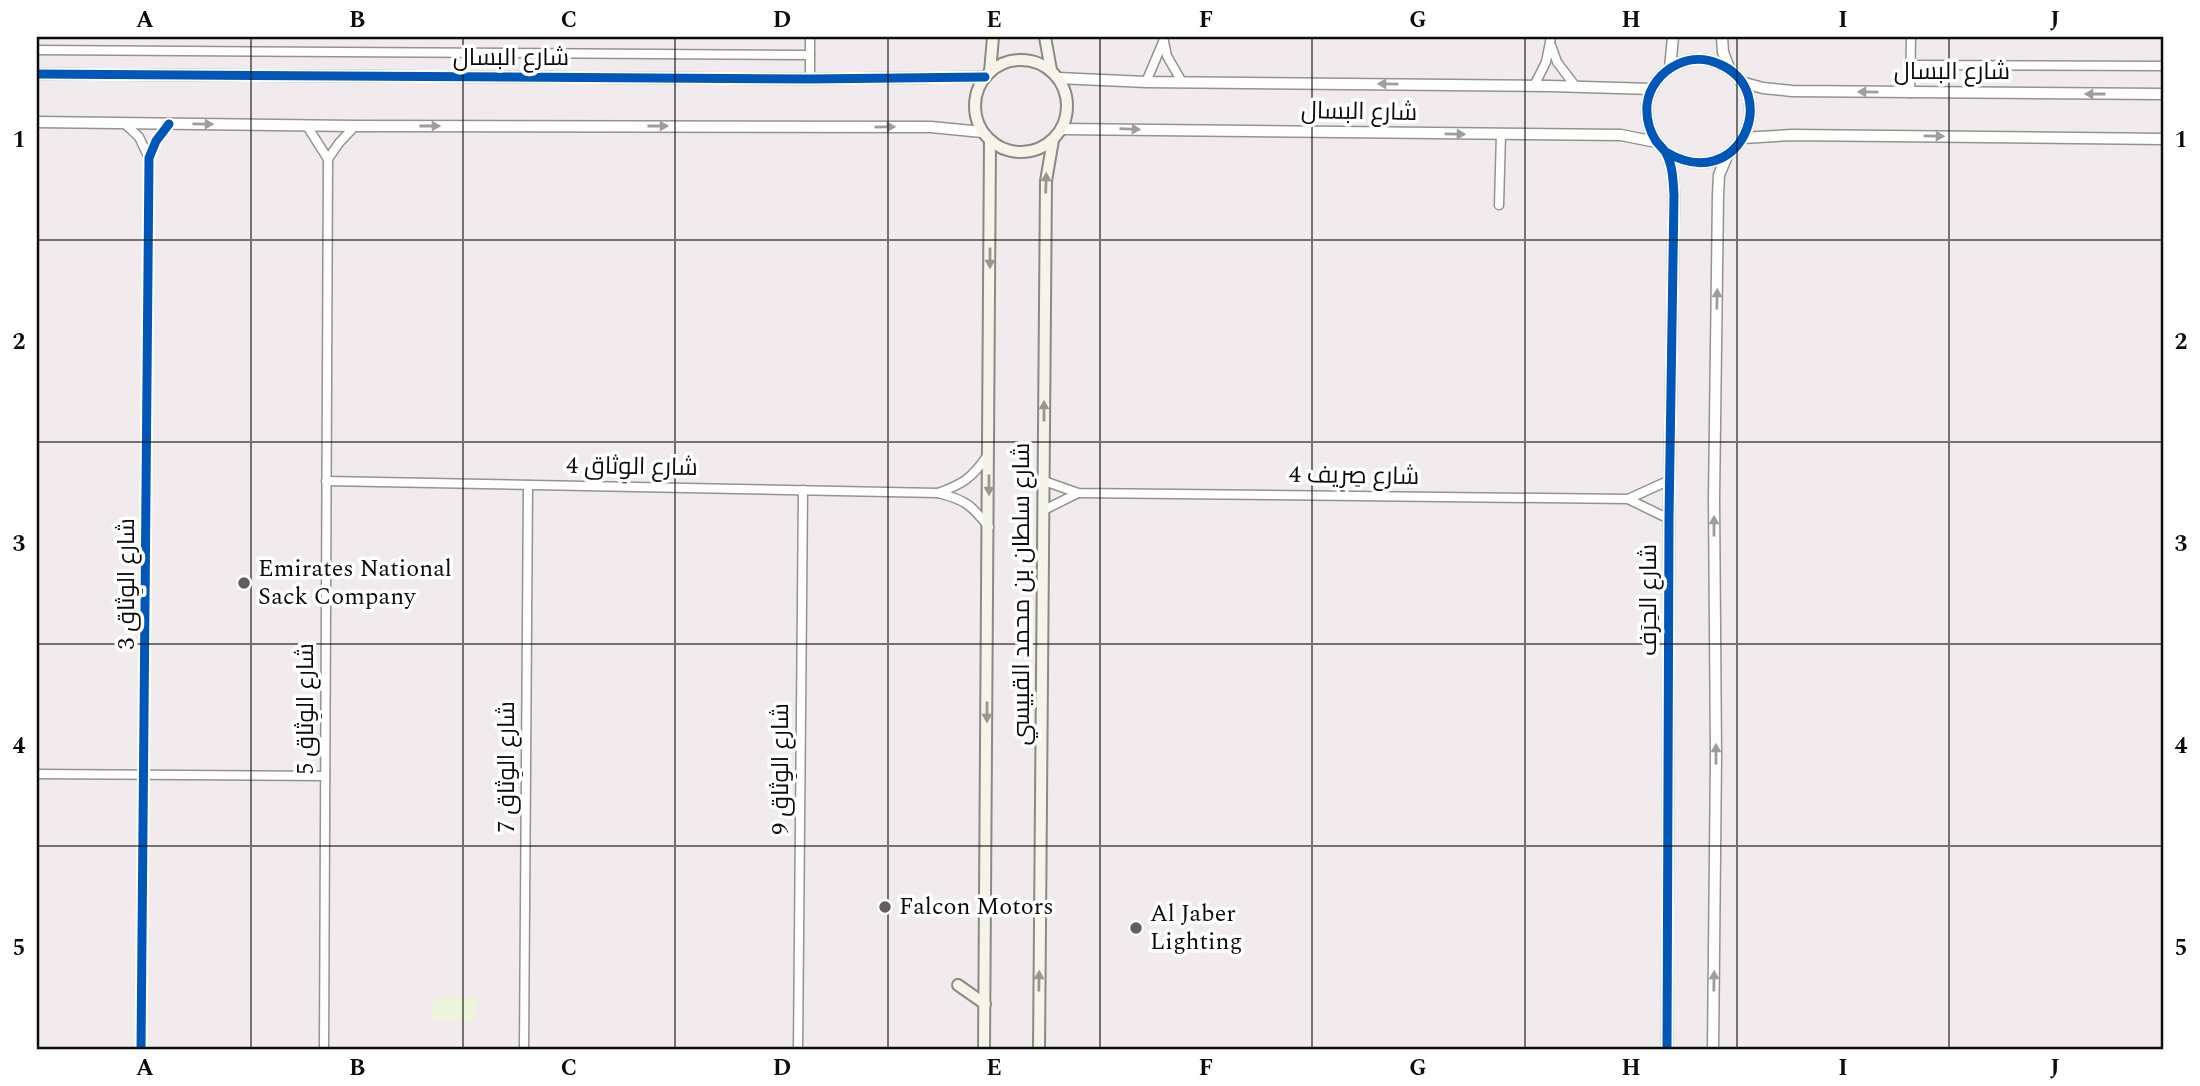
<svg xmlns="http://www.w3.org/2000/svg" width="2200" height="1086" font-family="Spectral,Cairo,serif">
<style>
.industrial{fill:#f2ebee}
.pitch{fill:#ecf5d9}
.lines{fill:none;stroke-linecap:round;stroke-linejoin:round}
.minor-casing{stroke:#94938f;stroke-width:11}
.tertiary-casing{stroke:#94938f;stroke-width:13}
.secondary-casing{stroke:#8a8985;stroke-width:14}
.minor{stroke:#fefefd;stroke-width:8}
.tertiary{stroke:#fefefd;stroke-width:10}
.secondary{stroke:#f5f4e8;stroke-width:10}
.cycleway-casing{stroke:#fff;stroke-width:13}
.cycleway{stroke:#0057b8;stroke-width:9}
.oneway{fill:#9d9d9d}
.oneway2{fill:#989790}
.grid{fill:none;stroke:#0c0c0c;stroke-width:2;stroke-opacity:0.55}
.poi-dot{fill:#605f5c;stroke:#fff;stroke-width:2.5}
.labels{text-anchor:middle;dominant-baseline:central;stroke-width:7;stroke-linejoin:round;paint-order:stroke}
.street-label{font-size:24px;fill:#0c0c0c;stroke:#fff}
.poi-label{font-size:24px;fill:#0c0c0c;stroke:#fff;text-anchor:start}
.neatline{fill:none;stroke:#0c0c0c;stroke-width:2.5}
.grid-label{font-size:23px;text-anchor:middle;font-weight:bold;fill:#0c0c0c}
</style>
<rect width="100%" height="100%" fill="#fbf9f0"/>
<rect class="industrial" x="37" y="37" width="2126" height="1012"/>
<polygon class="pitch" points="434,998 476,998 475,1021 433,1020"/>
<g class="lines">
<g class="minor-casing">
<g id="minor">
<polyline points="1163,37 1167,56 1182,82"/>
<polyline points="1551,45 1557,62 1576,87"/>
<polyline points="37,50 810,55"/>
<polyline points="1910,65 2163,66"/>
<polyline points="810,79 810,37"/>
<polyline points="1146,82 1163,42"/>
<polyline points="1534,86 1546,62 1551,37"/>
<polyline points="1910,93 1911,37"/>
<polyline points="124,123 139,137 149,158"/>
<polyline points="307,126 328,159 324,1049"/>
<polyline points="328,159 339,143 355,126"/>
<polyline points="1499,205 1501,134"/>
<path d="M326,481L938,493C966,500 971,505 989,527"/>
<polyline points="1044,481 1078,493 1628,499 1669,519"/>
<path d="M938,493C963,484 972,478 987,456"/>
<polyline points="1628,499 1670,480"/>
<polyline points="1044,510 1078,493"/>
<polyline points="37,774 325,776"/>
<polyline points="141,1049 149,158 156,141 169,124"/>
<polyline points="524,1049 528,485"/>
<polyline points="798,1049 803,490"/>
</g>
</g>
<g class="tertiary-casing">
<g id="tertiary">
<polyline points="1722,37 1723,52 1729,68"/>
<polyline points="1670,68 1673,37"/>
<polyline points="37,74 810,79 985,77"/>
<polyline points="1058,78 1146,82 1550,86 1652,89"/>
<polyline points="1741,82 1763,88 1792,91 2163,94"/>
<polyline points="37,122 355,126 931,127 982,132"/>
<polyline points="1061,129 1621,135 1656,142"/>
<polyline points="1743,138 1792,135 2163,139"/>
<path d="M1666,152C1740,196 1783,91 1719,64C1706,58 1691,58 1678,64C1661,72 1649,87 1647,105C1646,118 1649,130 1656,141C1659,145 1664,149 1666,153C1673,166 1673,181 1674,195L1669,519L1667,1049"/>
<polyline points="1713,1049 1716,756 1714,499 1718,195 1719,175 1727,156"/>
</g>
</g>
<g class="secondary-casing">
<g id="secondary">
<polyline points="1045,37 1051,70"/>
<circle cx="1021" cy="106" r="46"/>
<polyline points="990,72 993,37"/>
<polyline points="958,985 985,1004"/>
<polyline points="984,1049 990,140"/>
<polyline points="1039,1049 1046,181 1053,140"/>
</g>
</g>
<use href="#minor" class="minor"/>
<use href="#tertiary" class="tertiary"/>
<use href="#secondary" class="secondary"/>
<g class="cycleway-casing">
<g id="cycleway">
<polyline points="37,74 810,79 985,77"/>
<path d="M1666,152C1740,196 1783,91 1719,64C1706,58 1691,58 1678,64C1661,72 1649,87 1647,105C1646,118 1649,130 1656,141C1659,145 1664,149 1666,153C1673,166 1673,181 1674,195L1669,519L1667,1049"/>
<polyline points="141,1049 149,158 156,141 169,124"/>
</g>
</g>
<use href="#cycleway" class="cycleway"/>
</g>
<defs><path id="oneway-solid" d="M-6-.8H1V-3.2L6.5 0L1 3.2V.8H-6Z" transform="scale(1.75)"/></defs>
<g class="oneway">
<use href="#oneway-solid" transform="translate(1388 84) rotate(-179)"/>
<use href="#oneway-solid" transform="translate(1868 92) rotate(-179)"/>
<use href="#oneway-solid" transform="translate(2095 94) rotate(-180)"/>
<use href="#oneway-solid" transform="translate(203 124) rotate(1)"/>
<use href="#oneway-solid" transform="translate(430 126)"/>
<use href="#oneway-solid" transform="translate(658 126)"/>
<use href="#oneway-solid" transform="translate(885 127) rotate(-1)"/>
<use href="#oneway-solid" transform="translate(1130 129) rotate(2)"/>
<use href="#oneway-solid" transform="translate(1455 134) rotate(1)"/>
<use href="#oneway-solid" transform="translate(1934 136) rotate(1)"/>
<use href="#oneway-solid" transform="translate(1717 299) rotate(-89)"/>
<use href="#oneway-solid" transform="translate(1714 526) rotate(-90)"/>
<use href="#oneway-solid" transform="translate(1716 754) rotate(-90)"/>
<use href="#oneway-solid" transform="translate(1714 981) rotate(-89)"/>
</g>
<g class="oneway2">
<use href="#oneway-solid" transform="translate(1046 183) rotate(-88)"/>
<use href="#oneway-solid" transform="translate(990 258) rotate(90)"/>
<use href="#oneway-solid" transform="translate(1044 411) rotate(-90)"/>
<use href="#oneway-solid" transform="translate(989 485) rotate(90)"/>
<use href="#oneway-solid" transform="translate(987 712) rotate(90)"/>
<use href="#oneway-solid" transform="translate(1039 981) rotate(-89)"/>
</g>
<path class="grid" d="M251,37V1049M463,37V1049M675,37V1049M888,37V1049M1100,37V1049M1312,37V1049M1525,37V1049M1737,37V1049M1949,37V1049M37,240H2163M37,442H2163M37,644H2163M37,846H2163"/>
<g class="poi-dot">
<circle cx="244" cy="583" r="7"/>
<circle cx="885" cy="907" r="7"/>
<circle cx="1136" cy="928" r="7"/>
</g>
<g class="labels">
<g class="street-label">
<text x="511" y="58">شارع البسال</text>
<text x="1952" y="72">شارع البسال</text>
<text transform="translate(1359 112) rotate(1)">شارع البسال</text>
<text transform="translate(632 467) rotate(1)">شارع الوِثاق 4</text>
<text transform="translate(1354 476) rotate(1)">شارع صِرِيف 4</text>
<text transform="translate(127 584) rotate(-90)">شارع الوِثاق 3</text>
<text transform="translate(1022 594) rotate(-90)">شارع سلطان بن محمد القبيسي</text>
<text transform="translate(1649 600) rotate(-90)">شارع الحِرَف</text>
<text transform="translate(306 709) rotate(-90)">شارع الوِثاق 5</text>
<text transform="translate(507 767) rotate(-90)">شارع الوِثاق 7</text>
<text transform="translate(781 769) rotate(-90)">شارع الوِثاق 9</text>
</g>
<g class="poi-label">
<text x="258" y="569">Emirates National<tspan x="258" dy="28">Sack Company</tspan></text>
<text x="899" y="907">Falcon Motors</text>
<text x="1150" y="914">Al Jaber<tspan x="1150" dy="28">Lighting</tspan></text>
</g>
</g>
<rect width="2200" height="1086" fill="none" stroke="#ffffff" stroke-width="77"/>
<rect x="38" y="38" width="2124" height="1010" class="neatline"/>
<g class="grid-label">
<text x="145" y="27">A</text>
<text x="357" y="27">B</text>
<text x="569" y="27">C</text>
<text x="782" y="27">D</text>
<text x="994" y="27">E</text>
<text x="1206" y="27">F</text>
<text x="1418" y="27">G</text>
<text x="1631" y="27">H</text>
<text x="1843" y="27">I</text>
<text x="2055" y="27">J</text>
<text x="19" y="147">1</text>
<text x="2181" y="147">1</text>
<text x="19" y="349">2</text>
<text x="2181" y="349">2</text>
<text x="19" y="551">3</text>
<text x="2181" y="551">3</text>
<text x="19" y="753">4</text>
<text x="2181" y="753">4</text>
<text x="19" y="955">5</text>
<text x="2181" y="955">5</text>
<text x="145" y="1075">A</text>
<text x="357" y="1075">B</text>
<text x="569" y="1075">C</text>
<text x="782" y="1075">D</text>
<text x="994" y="1075">E</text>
<text x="1206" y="1075">F</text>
<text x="1418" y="1075">G</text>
<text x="1631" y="1075">H</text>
<text x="1843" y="1075">I</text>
<text x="2055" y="1075">J</text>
</g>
</svg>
